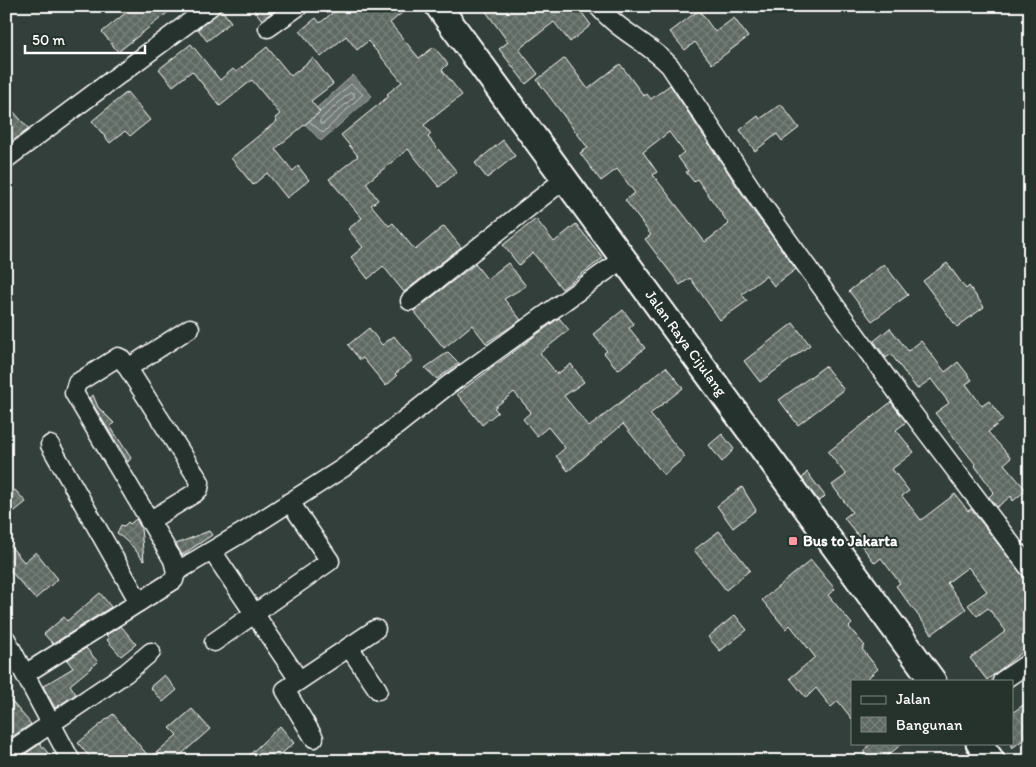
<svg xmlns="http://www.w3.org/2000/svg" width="1036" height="767" font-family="Itim,sans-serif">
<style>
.water{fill:url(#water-ripples);stroke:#abb0ae}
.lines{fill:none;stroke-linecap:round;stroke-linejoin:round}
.shore{stroke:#c7cac9;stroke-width:1}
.building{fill:url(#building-cross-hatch);stroke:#fff;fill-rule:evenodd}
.minor-casing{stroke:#fff;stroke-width:21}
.highway-casing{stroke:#fff;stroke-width:29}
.minor{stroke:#26332d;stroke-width:18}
.highway{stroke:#26332d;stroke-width:25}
.poi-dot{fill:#ff9aa2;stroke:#26332d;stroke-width:2}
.labels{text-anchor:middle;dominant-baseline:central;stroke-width:4;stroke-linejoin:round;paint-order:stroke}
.street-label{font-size:15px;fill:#fff;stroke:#26332d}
.poi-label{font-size:15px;font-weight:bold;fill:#fff;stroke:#26332d;text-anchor:start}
</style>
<defs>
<pattern id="water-ripples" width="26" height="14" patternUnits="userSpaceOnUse" patternTransform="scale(1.25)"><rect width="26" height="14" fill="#737b78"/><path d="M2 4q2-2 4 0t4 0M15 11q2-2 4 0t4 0" fill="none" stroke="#606462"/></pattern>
<pattern id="building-cross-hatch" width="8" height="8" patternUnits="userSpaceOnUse" patternTransform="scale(1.25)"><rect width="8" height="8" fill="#5f6964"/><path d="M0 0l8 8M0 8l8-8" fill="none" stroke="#77807b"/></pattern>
</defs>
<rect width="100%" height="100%" fill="#333f3a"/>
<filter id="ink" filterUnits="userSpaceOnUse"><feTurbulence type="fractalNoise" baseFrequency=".02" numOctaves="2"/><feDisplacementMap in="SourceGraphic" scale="10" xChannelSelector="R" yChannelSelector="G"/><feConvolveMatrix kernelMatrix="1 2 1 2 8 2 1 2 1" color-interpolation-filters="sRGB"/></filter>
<g filter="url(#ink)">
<polygon class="water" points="353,75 372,96 321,141 302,121"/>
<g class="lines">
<g class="shore">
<polygon points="350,93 354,93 354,97 323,124 320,124 320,120"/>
<polyline points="310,122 323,133 363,94 351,84 321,111"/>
</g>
</g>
<g class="building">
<polygon points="134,6 176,6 118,52 102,32"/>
<polygon points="251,6 280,6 262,20"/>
<polygon points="341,6 410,6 390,23 419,58 434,47 448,64 442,70 462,95 424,125 431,134 428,137 457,172 439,187 408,149 366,183 378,200 371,205 389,226 393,223 415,250 444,226 461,247 404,292 383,266 368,279 351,257 363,247 348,229 362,218 329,179 358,156 341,135 389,96 387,94 402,82 368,41 357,50 346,36 321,57 300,31 316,18 320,23"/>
<polygon points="482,6 577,6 591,25 570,42 554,22 519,49 538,74 526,84 499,49 508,42"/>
<polygon points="221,9 231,22 207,41 198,29"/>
<polygon points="699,10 715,32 734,18 748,37 712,64 695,42 685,50 670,32"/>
<polygon points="191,44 220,80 233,69 236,72 267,47 291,76 313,58 333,84 311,101 320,112 275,149 293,171 298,166 309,180 287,198 267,173 253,185 231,158 277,121 275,118 280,114 252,80 220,106 192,71 173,86 159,69"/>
<path d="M565,58L588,89L620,64L644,96L647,94L651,99L670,85L752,209L796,269L774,286L766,276L742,294L747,301L720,320L690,278L680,285L645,239L651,235L625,200L635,193L617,169L601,181L580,153L588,148L537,80ZM669,132L684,152L678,157L688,171L686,172L694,182L697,179L729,224L705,242L653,175L657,172L643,152Z"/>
<polygon points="127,92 150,120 130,136 125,131 110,143 92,121"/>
<polygon points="781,104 799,128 782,141 777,134 755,151 740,130 758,116 760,119"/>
<polygon points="13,111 29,129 6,146 6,117"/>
<polygon points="503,140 515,156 487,178 475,163"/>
<polygon points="536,219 554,242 576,224 603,258 562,289 533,253 519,265 503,245"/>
<polygon points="508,263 526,286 504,299 521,320 486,343 472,325 444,348 414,311 475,264 487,279"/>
<polygon points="947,263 966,289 969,286 984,307 957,327 923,281"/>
<polygon points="884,264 908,295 872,321 849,291"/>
<polygon points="623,310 634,324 629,328 645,348 618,370 604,353 607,351 593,334"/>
<polygon points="559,318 569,330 540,353 557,374 571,364 584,382 564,396 589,427 666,367 683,388 650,414 685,457 664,475 623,424 568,471 556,456 565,448 548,427 537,436 523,419 531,412 514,392 494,408 498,412 482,425 457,394"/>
<polygon points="793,323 810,345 760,382 744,361"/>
<polygon points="369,328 382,345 394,336 413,360 395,374 397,376 386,386 363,358 360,360 348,345"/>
<polygon points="890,328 908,351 921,341 945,372 958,362 972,380 966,384 982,406 989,401 1003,420 988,432 1011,458 1004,464 1026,490 1013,501 1011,496 997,507 989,497 994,492 975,466 976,465 935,413 949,403 931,379 917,389 891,354 886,358 874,341"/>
<polygon points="448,352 459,363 437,379 425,368"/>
<polygon points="825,366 844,390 798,425 779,400"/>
<polygon points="93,395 98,407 114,423 110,426 131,458 128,462 89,398"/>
<polygon points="891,402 906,422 896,430 914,452 892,469 909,491 902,496 921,520 955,494 968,511 971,509 1022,575 1030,579 1030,646 987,680 970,658 1006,631 988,608 977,616 968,605 987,591 968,567 947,583 966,609 932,634 896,586 900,583 881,558 875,563 861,545 864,543 844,518 852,512 832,485 846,475 828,452"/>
<polygon points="722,434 734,449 722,462 709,445"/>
<polygon points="807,472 825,496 819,502 802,479"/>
<polygon points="742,487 756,510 733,528 717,506"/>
<polygon points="15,490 26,502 6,518 6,497"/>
<polygon points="136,519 141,528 144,561 133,547 117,533 121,525 124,526 128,522 130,524"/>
<polygon points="209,531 212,535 182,555 176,544"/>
<polygon points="719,531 750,570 726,590 694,550"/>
<polygon points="6,541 24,562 36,552 58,579 35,599 6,566"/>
<polygon points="811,560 835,589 828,595 852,624 849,627 865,646 862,649 878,669 864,681 852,681 852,719 838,701 831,707 816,688 806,698 790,678 815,657 790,625 786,629 762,600"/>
<polygon points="100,593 111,607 53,644 44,634 64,617 67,621"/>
<polygon points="735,615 747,630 720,651 708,637"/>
<polygon points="121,626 136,644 121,656 107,640 109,638 106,635"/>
<polygon points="86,648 98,662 70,685 76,694 55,708 43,686 73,668 67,660"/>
<polygon points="164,675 177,690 163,702 150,687"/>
<polygon points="6,695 31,724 6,741"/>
<polygon points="1030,700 1030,735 1012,748 1012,713"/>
<polygon points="192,709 210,729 174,761 93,761 78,743 113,714 150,758 177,735 170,728"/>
<polygon points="280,726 294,743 273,761 243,761"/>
<polygon points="872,743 903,743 881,761 869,761 864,755 864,750"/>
<polygon points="40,744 55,761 26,761 22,756"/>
</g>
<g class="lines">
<g class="minor-casing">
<g id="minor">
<path d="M598,6C618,31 649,43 670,66L761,203L910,410L1030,569"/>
<polyline points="268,28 299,6"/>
<polyline points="6,159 211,6"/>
<polyline points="410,301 566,178"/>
<polyline points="128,368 190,328"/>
<polyline points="50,445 139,602"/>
<polyline points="212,551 299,680"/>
<polyline points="176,572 245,531 343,468 447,386 624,258"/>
<polyline points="6,639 71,761"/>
<polyline points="214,642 330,561 290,502"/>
<polyline points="349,647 378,690"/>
<polyline points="25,674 174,580 176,572 173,560 74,393 77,383 118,357 122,359 200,482 199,489 195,493 149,521"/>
<polyline points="1002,681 1030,662"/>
<polyline points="314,738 285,690 376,629"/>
<polyline points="6,754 126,673 151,652"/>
</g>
</g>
<g class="highway-casing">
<g id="highway">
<polyline points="438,6 933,681"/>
<polyline points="979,743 992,761"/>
</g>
</g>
<use href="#minor" class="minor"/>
<use href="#highway" class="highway"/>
</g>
</g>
<rect class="poi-dot" x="788" y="536" width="10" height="10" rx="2.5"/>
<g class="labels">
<g class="street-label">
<text transform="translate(686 343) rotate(54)">Jalan Raya Cijulang</text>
</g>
<g class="poi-label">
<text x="803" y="541">Bus to Jakarta</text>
</g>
</g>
<rect width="1036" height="767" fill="none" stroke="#26332d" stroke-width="25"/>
<rect x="12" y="12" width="1011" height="742" fill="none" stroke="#fff" stroke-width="2" filter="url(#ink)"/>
<rect x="851" y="680" width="162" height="65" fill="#26332d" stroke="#7d8581"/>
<rect x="861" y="696" width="25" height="8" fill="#26332d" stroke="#7d8581"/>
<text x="896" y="704" font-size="15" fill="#ffffff">Jalan</text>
<rect x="861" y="717" width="25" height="15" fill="url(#building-cross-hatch)" stroke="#7d8581"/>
<text x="896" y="730" font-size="15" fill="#ffffff">Bangunan</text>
<path d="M25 45v8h120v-8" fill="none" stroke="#ffffff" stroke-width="2.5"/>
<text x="32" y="45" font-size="15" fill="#ffffff" stroke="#26332d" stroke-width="4" paint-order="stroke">50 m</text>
</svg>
